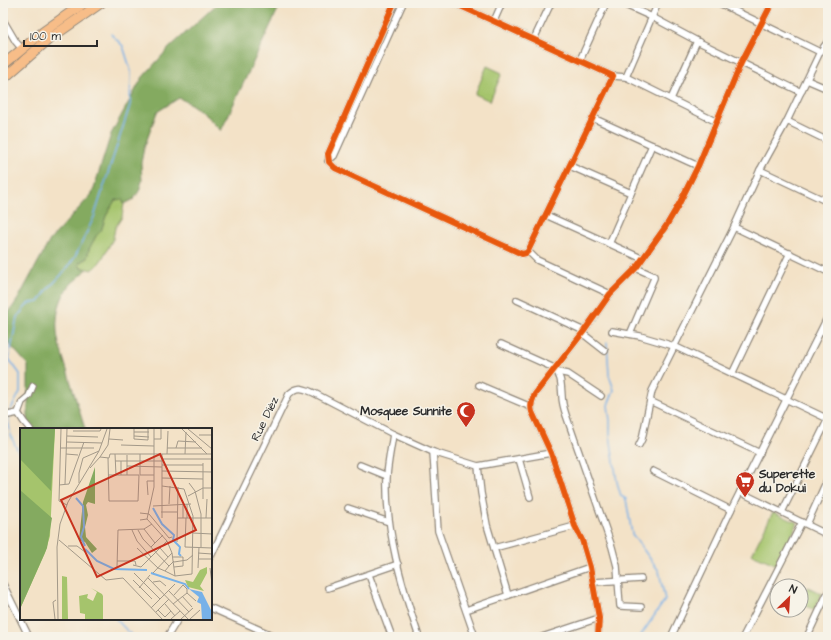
<svg xmlns="http://www.w3.org/2000/svg" width="831" height="640" font-family="'Architects Daughter',sans-serif">
<style>
.green{fill:#a5c46c;stroke:#68784c}
.forest{fill:#84aa60;stroke:#586a46}
.lines{fill:none;stroke-linecap:round;stroke-linejoin:round}
.stream{stroke:#77b1e8;stroke-width:1.5}
.street-casing{stroke:#8f8679;stroke-width:8}
.primary-casing{stroke:#8f8679;stroke-width:11}
.street{stroke:#fff;stroke-width:5.5}
.primary{stroke:#f7bd88;stroke-width:9}
.cycleway-casing{stroke:#f7f3e8;stroke-width:8}
.cycleway{stroke:#e8590c;stroke-width:6}
.labels{text-anchor:middle;dominant-baseline:central;stroke-width:3;stroke-linejoin:round;paint-order:stroke}
.poi-label{font-size:12px;font-weight:bold;fill:#2b2b2b;stroke:#f7f3e8;text-anchor:end}
.street-label{font-size:12px;fill:#2b2b2b;stroke:#f7f3e8}
.inset-river{fill:none;stroke:#77b1e8;stroke-width:2}
.inset-road{fill:none;stroke:#a39989;stroke-width:1}
.view{fill:#c8321e;fill-opacity:0.15;stroke:#c8321e;stroke-width:2}
.inset-edge{fill:none;stroke:#2b2b2b;stroke-width:2}
</style>
<rect width="100%" height="100%" fill="#f7f3e8"/>
<filter id="ink" filterUnits="userSpaceOnUse"><feTurbulence type="fractalNoise" baseFrequency=".025" numOctaves="2"/><feDisplacementMap in="SourceGraphic" scale="8" xChannelSelector="R" yChannelSelector="G"/><feConvolveMatrix kernelMatrix="1 2 1 2 8 2 1 2 1" color-interpolation-filters="sRGB"/></filter>
<filter id="wash" filterUnits="userSpaceOnUse"><feTurbulence type="fractalNoise" baseFrequency=".012" numOctaves="4" result="noise"/><feDisplacementMap in="SourceGraphic" scale="16" xChannelSelector="R" yChannelSelector="G"/><feGaussianBlur stdDeviation="0.9" result="paint"/><feColorMatrix in="noise" values="0 0 0 0 0 0 0 0 0 0 0 0 0 0 0 0 0 1.4 0 .05"/><feComposite in="paint" operator="in"/></filter>
<g filter="url(#wash)">
<rect width="100%" height="100%" fill="#f3e2c7"/>
<g class="green">
<polygon points="487,66 502,73 490,101 475,94"/>
<polygon points="122,199 124,204 122,217 115,228 113,239 102,259 96,267 92,270 80,267 79,264 80,262 87,258 89,249 96,236 101,231 106,216 115,200"/>
<polygon points="773,512 798,523 777,565 752,554"/>
<polygon points="808,587 822,594 814,610 801,604 802,592 805,593"/>
</g>
<path class="forest" d="M218,3H281L221,131C208,117 197,106 179,98L157,112L144,148L141,163L142,181L139,191L134,199L124,204L122,199L115,200L106,216L101,231L96,236L89,249L87,258L80,262L79,264L80,267L87,269C83,274 78,278 73,282C57,298 54,323 59,344L85,429H29L28,424V365L3,337V321L18,299L50,240L92,194L111,134L142,78L168,49Z"/>
<g class="lines">
<g class="stream">
<polyline points="607,342 609,375 614,390 608,405 610,421 610,435 617,482 621,496 626,499 632,534 659,571 665,600 641,635 642,637"/>
<polyline points="9,413 20,392 20,374 9,359 17,317 29,303 39,302 47,290 65,271 75,257 94,217 130,105 131,71 123,46 111,34"/>
<path d="M9,416C8,433 13,442 21,456"/>
<polyline points="116,619 133,637"/>
</g>
</g>
</g>
<g filter="url(#ink)">
<g class="lines">
<g class="street-casing">
<g id="street">
<polyline points="394,3 328,154 329,162 335,168 522,254 526,253 528,251 613,76 454,3"/>
<polyline points="621,3 652,17 697,41 801,92"/>
<polyline points="719,3 820,52"/>
<polyline points="3,20 16,42 22,49"/>
<polyline points="494,21 502,3"/>
<polyline points="534,39 551,3"/>
<polyline points="580,60 606,3"/>
<polyline points="613,76 626,77 717,122"/>
<polyline points="626,77 658,3"/>
<polyline points="807,80 828,89"/>
<polyline points="671,99 697,41"/>
<polyline points="593,118 652,145"/>
<polyline points="787,121 828,141"/>
<polyline points="328,161 334,156 403,3"/>
<polyline points="570,166 631,193"/>
<polyline points="760,170 828,202"/>
<polyline points="546,215 641,258"/>
<polyline points="734,227 828,272"/>
<polyline points="609,244 652,145 698,166"/>
<polyline points="528,251 537,260 610,294"/>
<polyline points="517,300 584,331"/>
<polyline points="612,331 640,336 674,346 828,419"/>
<polyline points="582,333 605,351"/>
<polyline points="630,334 654,278 654,276 636,268"/>
<path d="M501,344L554,368C562,377 561,385 562,396C562,403 564,409 566,415L612,547L617,566L620,606L641,607"/>
<polyline points="558,372 568,374 601,396"/>
<polyline points="732,374 790,253"/>
<polyline points="479,385 531,407"/>
<polyline points="650,401 760,453"/>
<polyline points="3,413 8,415 18,413 22,402 29,396 33,386"/>
<polyline points="18,413 24,422 30,429"/>
<path d="M393,434C391,448 388,462 387,476C385,531 402,586 419,637"/>
<polyline points="639,445 642,439 652,391 734,227 760,170 787,121 820,52 828,41"/>
<polyline points="433,452 438,531 475,637"/>
<polyline points="519,459 530,497"/>
<polyline points="360,465 387,476"/>
<polyline points="478,466 481,493 487,525 508,595"/>
<polyline points="653,471 731,510"/>
<polyline points="740,492 828,535"/>
<polyline points="348,508 389,522"/>
<polyline points="782,512 828,419"/>
<polyline points="807,524 828,478"/>
<polyline points="494,548 575,526"/>
<path d="M211,556L289,394C299,386 302,388 314,393L393,434L433,452L478,466L551,453"/>
<polyline points="369,575 392,637"/>
<polyline points="594,582 641,579"/>
<polyline points="3,584 29,637"/>
<polyline points="328,588 398,564"/>
<polyline points="211,608 276,637"/>
<polyline points="466,610 590,567"/>
<polyline points="167,637 178,619"/>
<polyline points="542,637 599,618"/>
<path d="M598,637L599,618L590,567L582,540L575,526L551,453L532,412C530,405 532,400 535,394L584,331L610,294L636,268L666,226L679,204L698,166L741,63L772,3"/>
<polyline points="671,637 731,510 828,316"/>
<polyline points="743,637 802,522"/>
<polyline points="807,637 828,592"/>
</g>
</g>
<g class="primary-casing">
<g id="primary">
<polyline points="3,65 43,32 84,3"/>
<polyline points="3,79 49,39 101,3"/>
</g>
</g>
<use href="#street" class="street"/>
<use href="#primary" class="primary"/>
<g class="cycleway-casing">
<g id="cycleway">
<polyline points="394,3 328,154 329,162 335,168 522,254 526,253 528,251 613,76 454,3"/>
<path d="M598,637L599,618L590,567L582,540L575,526L551,453L532,412C530,405 532,400 535,394L584,331L610,294L636,268L666,226L679,204L698,166L741,63L772,3"/>
</g>
</g>
<use href="#cycleway" class="cycleway"/>
</g>
</g>
<defs>
<g id="mosque-pin" transform="scale(1)"><path d="M0 17L-7.5 6A9.5 9.5 0 1 1 7.5 6Z" fill="#c8321e" stroke="#f7f3e8"/><path d="M3.5-4.9A6 6 0 1 0 3.5 4.9A5 5 0 1 1 3.5-4.9Z" fill="#fff"/></g>
<g id="supermarket-pin" transform="scale(1)"><path d="M0 17L-7.5 6A9.5 9.5 0 1 1 7.5 6Z" fill="#c8321e" stroke="#f7f3e8"/><path d="M-6-5.5h2.5l.6 2H6L4.5 2H-2.5L-4.4-4H-6ZM-1.5 3.2a1.3 1.3 0 1 0 .1 0ZM3 3.2a1.3 1.3 0 1 0 .1 0Z" fill="#fff"/></g>
</defs>
<g fill-rule="evenodd">
<use href="#mosque-pin" x="466" y="411"/>
<use href="#supermarket-pin" x="745" y="481"/>
</g>
<g class="labels">
<g class="poi-label">
<text x="452" y="411">Mosquee Sunnite</text>
<text x="759" y="474" text-anchor="start">Superette<tspan x="759" dy="14">du Dokui</tspan></text>
</g>
<g class="street-label">
<text transform="translate(265 419) rotate(-64)">Rue Dièz</text>
</g>
</g>
<g transform="translate(20 428)">
<rect width="192" height="192" fill="#f3e2c7"/>
<path d="M0,1H35L30,108L25,125L0,181ZM187,139V145L180,158L184,163L168,159L165,152L173,154L180,142ZM42,148L47,149L48,191H42ZM71,160L82,166L83,168V191H65V186L60,185L59,168L68,166L67,170L73,173L77,164Z" fill="#a5c46c"/>
<path d="M0,1H35L31,63L0,31ZM75,39V76L68,74L66,77L68,87L65,99L66,109L77,121L72,125L65,114L59,112L63,74ZM0,62L32,90L27,120L0,181Z" fill="#84aa60"/>
<path d="M169,161L182,164L192,184V191H182L181,176L177,174L179,169Z" fill="#77b1e8"/>
<path class="inset-river" d="M56,70L63,78L64,99L61,109L65,118M133,80L142,96L154,107L153,112L160,119L159,126L161,128M65,121L77,133L94,141L127,142M131,145L165,156L169,161"/>
<path class="inset-road" d="M41,1L39,73L47,77M114,1V11L128,12V1M162,1L187,26M168,1L192,21M53,3H80L81,1M114,4H129M179,7H192M47,8L78,9M114,8L129,9M89,11L103,12M134,11H141V1M47,14L82,15M101,17L134,18M40,20H74M147,20H182M156,20L158,13L176,14M46,26L58,27M95,26L96,47M120,26V47M147,26L148,3M165,26L166,4M107,27V47M80,29L88,17L90,1M88,30L89,73M142,31H192M95,33H142M101,33V47M142,37H183M192,37V108M107,38L142,39M70,40L80,29L89,30L90,26H192M142,43L192,44M88,47H119L118,73H89M120,47H134M142,50L183,51M59,55V45L63,30L79,23M169,55L175,63L181,86V119M45,56L47,1M39,57L49,56L64,14M142,58L164,61L173,88L172,146L155,148L145,143L149,138M128,67L127,53H134M168,68L183,60H192M183,71V35M149,76L150,58M167,76V90M133,78L171,76M141,84H157M120,85L129,86L149,110L152,109M142,90V26M157,90H192M163,90V76M166,90L165,119L192,120M186,90L187,71M127,91L134,59V1M120,92L127,91L147,113L152,125L155,148M124,101L135,115M112,102L117,113L131,129M118,102L123,111L149,138L154,133M173,105L192,106M39,112L86,152L103,150L142,191M157,114L158,59M48,118H57L65,124M131,119L143,107M117,120L138,140L145,143M140,120L148,129M178,125L192,126M153,129H163V138L154,139M178,131H191M97,133H115L116,137M154,134L167,132L173,127M113,137L121,139L147,113M97,139L98,102L124,101L132,96M178,140L179,119M190,140L192,156M114,145L140,171M133,145L152,125M128,150L168,191M113,152L132,171M133,154L140,153L146,158M119,160L130,147M149,163L169,184M154,167L163,157L167,161V165M162,168L172,179M145,176L155,188M153,176L167,165L176,173M131,180L155,156M138,182L145,189L151,183M136,184L149,171M35,191L33,174L36,172M38,191L37,119L40,96L48,74L79,23L87,1M151,191L160,183M161,191L173,180M170,191L180,182"/>
<path class="view" d="M140,26L176,102L77,149L41,72Z"/>
<rect width="192" height="192" class="inset-edge"/>
</g>
<rect width="831" height="640" fill="none" stroke="#f7f3e8" stroke-width="16"/>
<g transform="translate(789 598) rotate(25)"><circle r="19" fill="#f7f3e8" stroke="#a5a39c"/>
<path d="M0-3L7 15L0 10L-7 15Z" fill="#c8321e"/>
<text y="-6" font-size="11" font-weight="bold" text-anchor="middle" fill="#2b2b2b">N</text>
</g>
<path d="M24 40v6h73v-6" fill="none" stroke="#2b2b2b" stroke-width="2"/>
<text x="30" y="40" font-size="12" fill="#2b2b2b" stroke="#f7f3e8" stroke-width="3" paint-order="stroke">100 m</text>
</svg>
